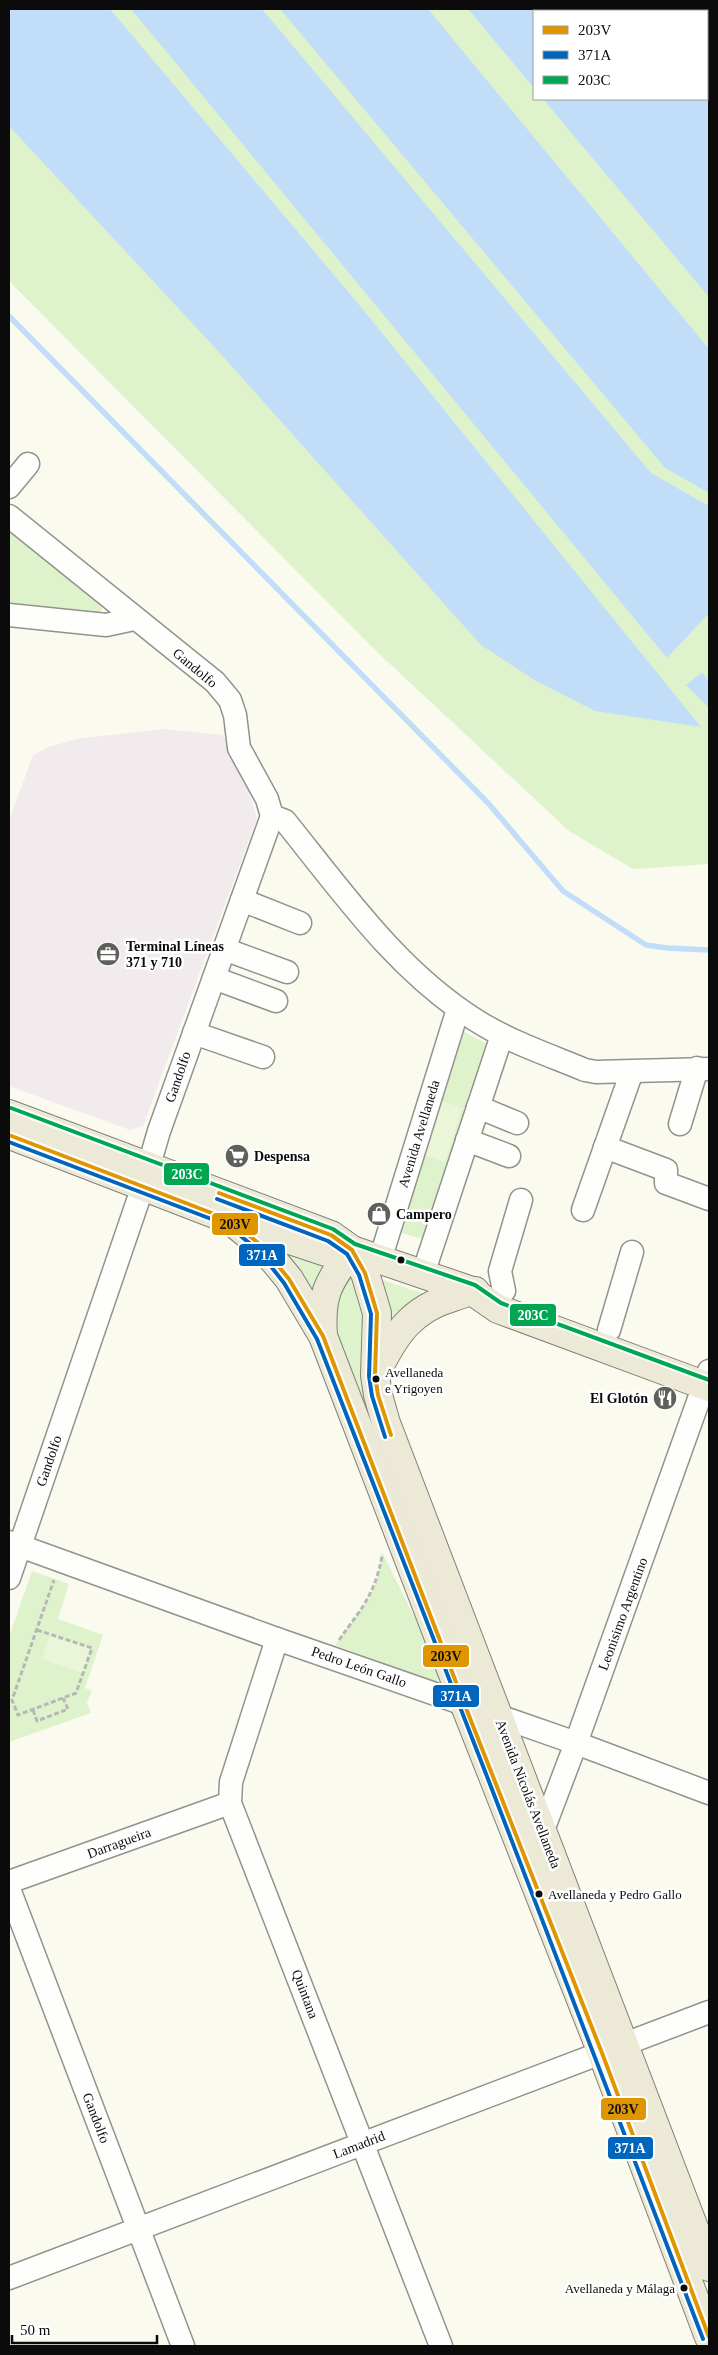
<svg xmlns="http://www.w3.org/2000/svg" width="718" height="2355" font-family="'Times New Roman',serif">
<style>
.industrial{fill:#f2ebed}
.green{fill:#def3cc;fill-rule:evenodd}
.pitch{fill:#eaf6d7}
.water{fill:#c1ddf8}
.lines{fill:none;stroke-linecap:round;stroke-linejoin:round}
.stream{stroke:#c1ddf8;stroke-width:5.5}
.minor-casing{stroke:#93938e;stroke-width:25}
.major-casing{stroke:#80807b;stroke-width:30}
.path{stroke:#b7b7b5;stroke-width:3;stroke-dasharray:5 2.5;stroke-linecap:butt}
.minor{stroke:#fefefd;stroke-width:22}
.major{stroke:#ecead6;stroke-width:28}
.bus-1-casing{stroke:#fff;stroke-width:8}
.bus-2-casing{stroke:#fff;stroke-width:8}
.bus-3-casing{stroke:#fff;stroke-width:8}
.bus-1{stroke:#df9601;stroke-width:4}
.bus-2{stroke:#0065bd;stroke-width:4}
.bus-3{stroke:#00a651;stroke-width:4}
.bus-dot{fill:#0b0b0b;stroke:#fff;stroke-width:2}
.labels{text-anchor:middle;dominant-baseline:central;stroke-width:5;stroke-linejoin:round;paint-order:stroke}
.bus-label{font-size:13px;fill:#0b0b0b;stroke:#fff;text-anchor:start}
.street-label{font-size:14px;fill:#0b0b0b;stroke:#fff}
.poi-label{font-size:14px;font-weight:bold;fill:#0b0b0b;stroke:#fff;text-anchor:start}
.line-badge{stroke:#fff;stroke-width:2}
.badge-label{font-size:14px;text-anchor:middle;font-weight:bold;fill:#fff}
.pale-badge-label{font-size:14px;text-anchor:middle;font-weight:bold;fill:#111}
</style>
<rect width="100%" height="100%" fill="#fafaef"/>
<polygon class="industrial" points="163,729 223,735 244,777 257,818 143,1126 130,1130 9,1086 9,821 33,755 49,747 76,739"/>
<g class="green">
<path d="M9,9H709V864L633,869L569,831L375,650L9,281ZM534,11H707V99H534Z"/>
<polygon points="9,525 102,605 101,613 9,605"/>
<polygon points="459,1029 487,1044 427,1237 418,1238 399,1232"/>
<polygon points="267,1237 329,1258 314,1301"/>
<path d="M352,1269L364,1295L371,1418C352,1378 326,1333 338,1287C339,1281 348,1274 352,1269Z"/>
<path d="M374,1277L428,1295L384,1324C389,1302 387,1294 374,1277Z"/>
<polygon points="382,1552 440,1669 440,1675 437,1681 431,1681 335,1645 369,1599 377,1580"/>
<polygon points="32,1571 69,1584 58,1619 103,1635 85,1688 92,1691 87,1703 91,1713 9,1742 9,1637"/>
</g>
<g class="pitch">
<polygon points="442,1101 462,1108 445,1162 425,1155"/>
<polygon points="50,1634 92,1648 83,1673 42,1659"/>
</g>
<g class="water">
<polygon points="9,9 110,9 356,301 701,727 595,711 536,681 481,645 218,351 9,126"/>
<polygon points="131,9 262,9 651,473 709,506 709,613 667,658"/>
<polygon points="280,9 428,9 709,349 709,493 665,468"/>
<polygon points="468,9 630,9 633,11 534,11 534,88"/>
<polygon points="649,9 709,9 709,75 707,73 707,11 652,11"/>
<polygon points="543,99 706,99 709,103 709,297"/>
<polygon points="702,672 709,681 709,708 686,685"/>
</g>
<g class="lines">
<polyline class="stream" points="9,316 488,803 563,891 646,945 667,948 709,950"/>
<g class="minor-casing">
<g id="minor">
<polyline points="9,487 28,464"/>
<polyline points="9,516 215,682 230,700 235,715 239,748 267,799 272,816 159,1131 143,1186 9,1578"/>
<polyline points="9,615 106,625 134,619"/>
<path d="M272,816L285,821C343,893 398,972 477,1021C510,1042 549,1055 585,1070L596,1072L709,1069"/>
<polyline points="242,900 300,923"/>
<polyline points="224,949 287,972"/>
<polyline points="214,978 276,1001"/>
<polyline points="194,1033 263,1057"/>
<polyline points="478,1107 517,1123"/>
<polyline points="680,1124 697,1068"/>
<polyline points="467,1140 509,1156"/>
<polyline points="605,1147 666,1170 666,1183 709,1199"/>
<polyline points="583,1210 631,1074"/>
<polyline points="380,1260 458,1009"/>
<polyline points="423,1274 502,1035"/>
<polyline points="504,1291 500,1271 521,1200"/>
<polyline points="609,1330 632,1252"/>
<polyline points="9,1542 277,1639 576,1743 709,1793"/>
<polyline points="277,1639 231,1782 230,1803 441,2346"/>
<polyline points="533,1835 543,1830 576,1743 709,1371"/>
<polyline points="9,1882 230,1803"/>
<polyline points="9,1889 183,2346"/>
<polyline points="9,2278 709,2012"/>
</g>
</g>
<g class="major-casing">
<g id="major">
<polyline points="9,1114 331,1235 352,1250 472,1291 498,1309 709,1387"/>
<polyline points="10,1135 230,1220 326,1252"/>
<polyline points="230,1220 262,1246 289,1279 323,1336 464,1703 602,2053 709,2337"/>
<polyline points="352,1250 365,1273 377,1313 375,1375 378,1395 386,1423 709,2267"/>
<path d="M323,1336C320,1294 328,1283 352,1250"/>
<path d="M378,1369C396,1333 412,1309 453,1297C460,1295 468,1291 475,1291"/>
</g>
</g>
<g class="path">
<polyline points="37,1630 92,1648 76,1693 18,1715 12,1700 54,1580"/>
<path d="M339,1640C361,1609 375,1595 382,1556"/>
<polyline points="33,1710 37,1721 68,1709 63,1698"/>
</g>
<use href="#minor" class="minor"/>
<use href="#major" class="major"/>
<g class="bus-1-casing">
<g id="bus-1">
<polyline points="9,1135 230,1220 262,1246 289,1279 323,1336 464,1703 602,2053 709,2337"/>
<polyline points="219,1193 331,1235 352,1250 365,1273 377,1313 375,1375 378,1395 391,1435"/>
</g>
</g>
<g class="bus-2-casing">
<g id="bus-2">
<path d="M9,1142L227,1225L258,1250L284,1283L317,1339C446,1672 577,2005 703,2339"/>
<polyline points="217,1199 328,1241 347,1254 359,1275 371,1314 369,1376 372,1396 385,1437"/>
</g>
</g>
<g class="bus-3-casing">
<polyline id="bus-3" points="11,1108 333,1229 355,1244 475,1285 501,1303 709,1380"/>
</g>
<use href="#bus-1" class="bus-1"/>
<use href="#bus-2" class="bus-2"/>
<use href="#bus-3" class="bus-3"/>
</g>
<defs>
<g id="office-disc" transform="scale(1.25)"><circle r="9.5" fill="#5f5f5b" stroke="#fff"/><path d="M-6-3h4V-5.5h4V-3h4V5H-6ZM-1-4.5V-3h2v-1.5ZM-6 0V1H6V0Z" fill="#fff"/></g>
<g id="supermarket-disc" transform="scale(1.25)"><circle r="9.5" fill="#5f5f5b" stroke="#fff"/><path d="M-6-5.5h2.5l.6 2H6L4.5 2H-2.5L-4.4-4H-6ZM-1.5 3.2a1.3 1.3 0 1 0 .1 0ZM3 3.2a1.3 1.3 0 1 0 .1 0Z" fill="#fff"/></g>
<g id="shop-disc" transform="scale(1.25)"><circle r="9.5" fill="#5f5f5b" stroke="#fff"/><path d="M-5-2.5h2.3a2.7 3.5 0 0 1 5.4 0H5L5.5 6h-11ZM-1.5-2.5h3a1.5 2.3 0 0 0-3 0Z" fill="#fff"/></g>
<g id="restaurant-disc" transform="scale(1.25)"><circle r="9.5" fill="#5f5f5b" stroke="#fff"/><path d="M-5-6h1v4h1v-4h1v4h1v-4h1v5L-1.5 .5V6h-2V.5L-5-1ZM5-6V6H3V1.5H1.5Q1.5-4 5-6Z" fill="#fff"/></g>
</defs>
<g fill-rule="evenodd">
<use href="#office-disc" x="108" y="954"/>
<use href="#supermarket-disc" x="237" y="1156"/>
<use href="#shop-disc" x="379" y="1214"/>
<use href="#restaurant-disc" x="665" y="1398"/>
</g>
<g class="bus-dot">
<circle cx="401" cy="1260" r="4.5"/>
<circle cx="376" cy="1379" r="4.5"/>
<circle cx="539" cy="1894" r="4.5"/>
<circle cx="684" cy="2288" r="4.5"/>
</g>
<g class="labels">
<g class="bus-label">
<text x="385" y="1372">Avellaneda<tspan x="385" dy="16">e Yrigoyen</tspan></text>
<text x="548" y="1894">Avellaneda y Pedro Gallo</text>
<text x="675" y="2288" text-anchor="end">Avellaneda y Málaga</text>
</g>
<g class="street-label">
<text transform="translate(195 668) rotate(40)">Gandolfo</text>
<text transform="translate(178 1077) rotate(-71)">Gandolfo</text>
<text transform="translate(419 1134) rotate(-73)">Avenida Avellaneda</text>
<text transform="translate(49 1461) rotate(-71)">Gandolfo</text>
<text transform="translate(623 1614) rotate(-70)">Leonisimo Argentino</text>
<text transform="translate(359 1667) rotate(19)">Pedro León Gallo</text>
<text transform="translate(528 1794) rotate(69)">Avenida Nicolás Avellaneda</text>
<text transform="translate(119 1843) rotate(-20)">Darragueira</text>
<text transform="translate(305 1994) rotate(69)">Quintana</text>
<text transform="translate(96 2118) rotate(69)">Gandolfo</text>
<text transform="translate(359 2145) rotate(-21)">Lamadrid</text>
</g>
<g class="poi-label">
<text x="126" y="946">Terminal Líneas<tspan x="126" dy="16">371 y 710</tspan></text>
<text x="254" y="1156">Despensa</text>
<text x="396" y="1214">Campero</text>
<text x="648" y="1398" text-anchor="end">El Glotón</text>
</g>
</g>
<g class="line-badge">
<rect x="163" y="1162" width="47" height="24" rx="5" fill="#00a651"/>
<rect x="211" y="1212" width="48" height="24" rx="5" fill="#df9601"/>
<rect x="238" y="1243" width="48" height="24" rx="5" fill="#0065bd"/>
<rect x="509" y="1303" width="48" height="24" rx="5" fill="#00a651"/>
<rect x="422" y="1644" width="48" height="24" rx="5" fill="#df9601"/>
<rect x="432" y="1684" width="48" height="24" rx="5" fill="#0065bd"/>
<rect x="600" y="2097" width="47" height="24" rx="5" fill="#df9601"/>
<rect x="607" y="2136" width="47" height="24" rx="5" fill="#0065bd"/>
</g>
<g class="badge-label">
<text x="187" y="1179">203C</text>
<text x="262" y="1260">371A</text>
<text x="533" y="1320">203C</text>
<text x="456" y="1701">371A</text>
<text x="630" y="2153">371A</text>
</g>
<g class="pale-badge-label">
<text x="235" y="1229">203V</text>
<text x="446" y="1661">203V</text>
<text x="623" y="2114">203V</text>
</g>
<rect width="718" height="2355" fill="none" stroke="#0b0b0b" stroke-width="20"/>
<rect x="533" y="10" width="175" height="90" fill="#ffffff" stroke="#9d9d9d"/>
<rect x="543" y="26" width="25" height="8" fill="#df9601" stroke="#9d9d9d"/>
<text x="578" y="35" font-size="15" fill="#0b0b0b">203V</text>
<rect x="543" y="51" width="25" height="8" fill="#0065bd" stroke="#9d9d9d"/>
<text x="578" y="60" font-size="15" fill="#0b0b0b">371A</text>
<rect x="543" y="76" width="25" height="8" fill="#00a651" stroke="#9d9d9d"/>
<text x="578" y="85" font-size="15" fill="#0b0b0b">203C</text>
<path d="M12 2335v8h145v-8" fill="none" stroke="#0b0b0b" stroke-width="2.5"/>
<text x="20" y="2335" font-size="15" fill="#0b0b0b" stroke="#ffffff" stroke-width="4" paint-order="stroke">50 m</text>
</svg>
